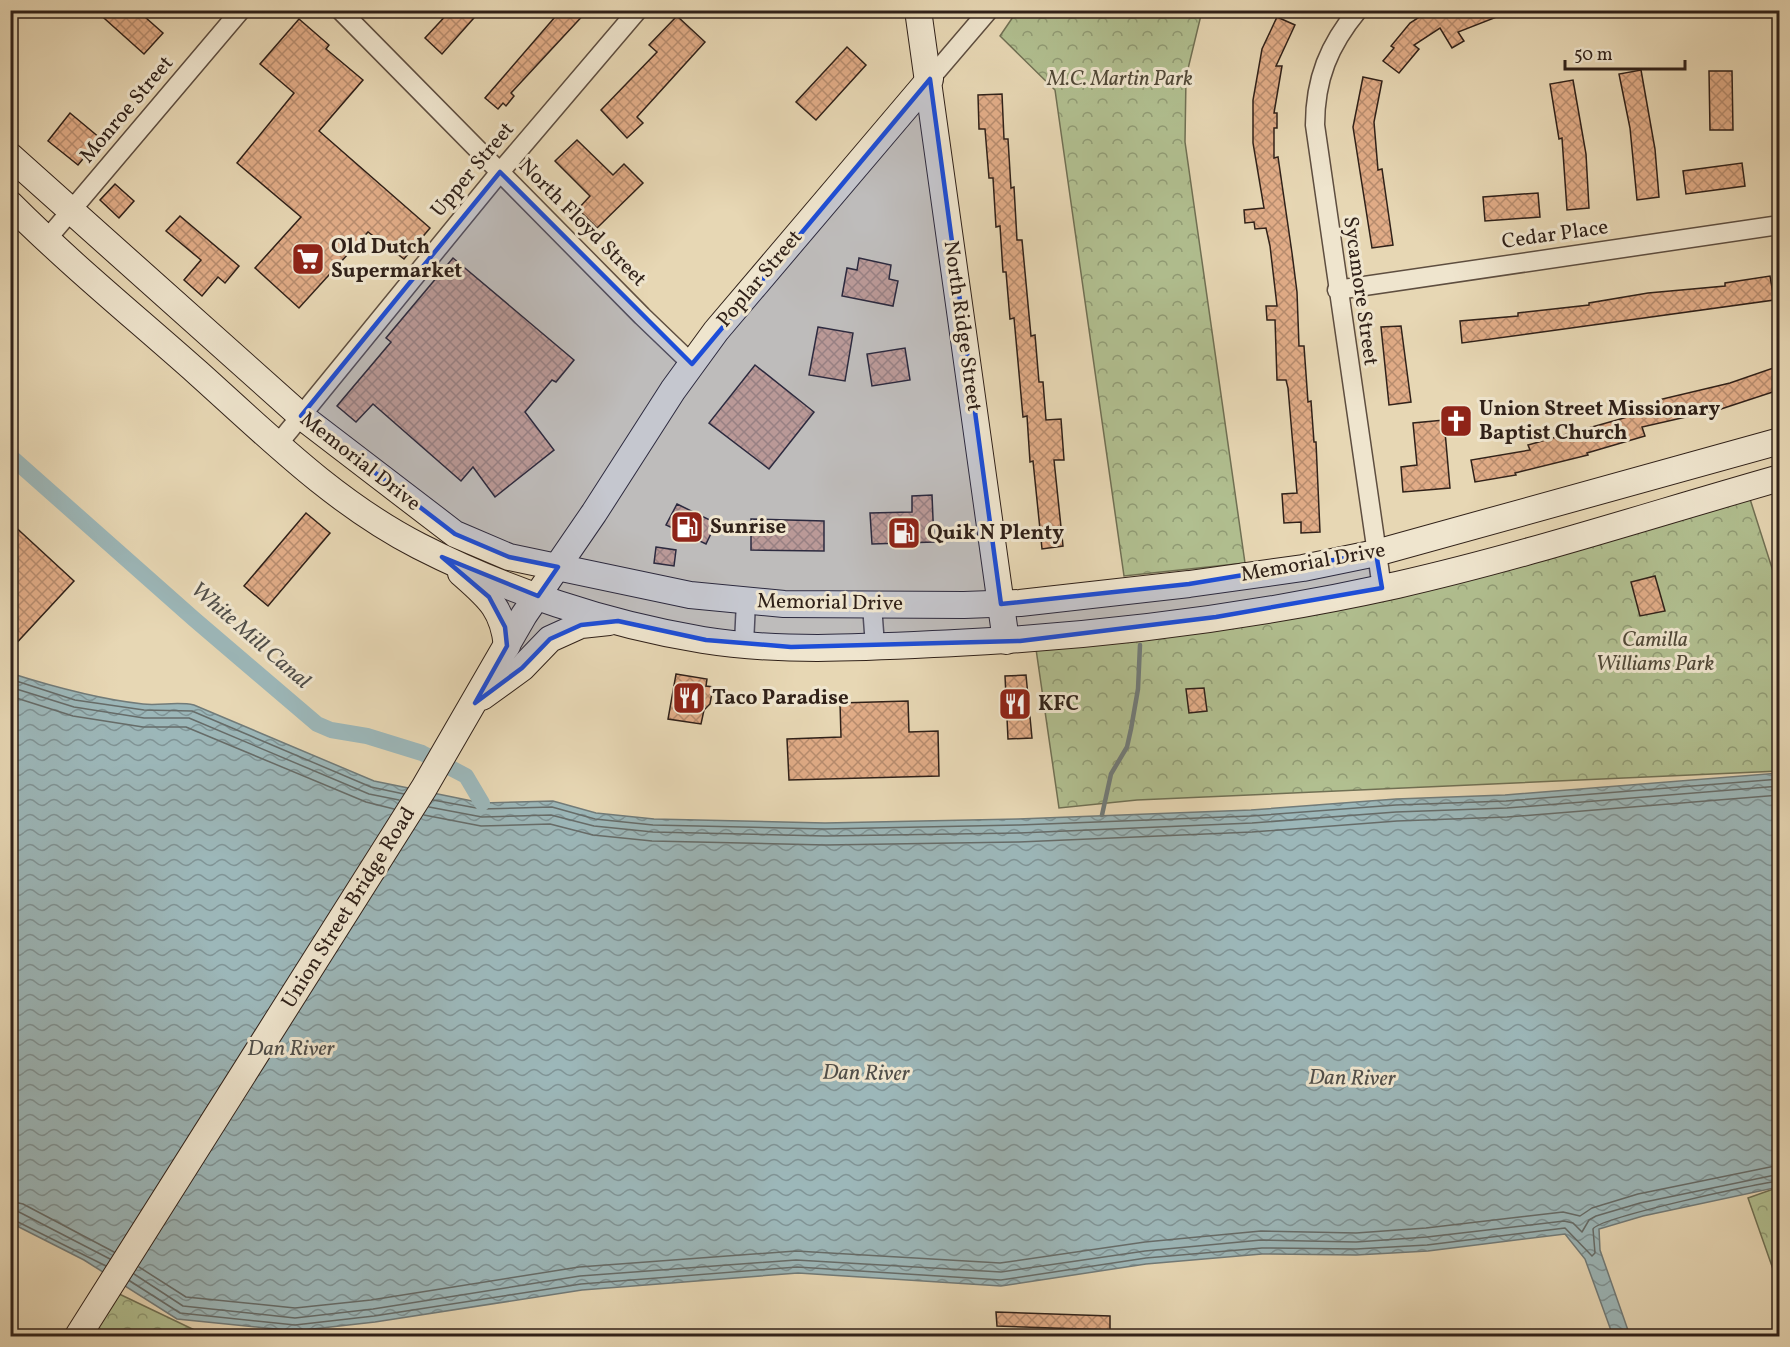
<svg xmlns="http://www.w3.org/2000/svg" width="1790" height="1347" font-family="Vollkorn,serif">
<style>
.forest{fill:url(#forest-crowns);stroke:#707054;stroke-width:1.5}
.water{fill:url(#water-waves);stroke:#717b79;stroke-width:1.5}
.lines{fill:none;stroke-linecap:round;stroke-linejoin:round}
.shore{stroke:#666c69;stroke-width:1.5}
.stream{stroke:#717b79;stroke-width:4.5}
.canal{stroke:#9cb7b9;stroke-width:16}
.building{fill:url(#building-cross-hatch);stroke:#302119;stroke-width:1.5}
.street-casing{stroke:#5e4e40;stroke-width:21}
.secondary-casing{stroke:#302119;stroke-width:28}
.street{stroke:#efe5ce;stroke-width:18}
.secondary{stroke:#efe5ce;stroke-width:26}
.marked{fill:#1d4ed8;fill-opacity:0.2;stroke:#1d4ed8;stroke-width:4.5;stroke-linejoin:round}
.labels{text-anchor:middle;dominant-baseline:central;stroke-width:6;stroke-linejoin:round;paint-order:stroke}
.park-label{font-size:21px;font-style:italic;fill:#504837;stroke:#efe5ce}
.street-label{font-size:21px;fill:#302119;stroke:#efe5ce}
.poi-label{font-size:21px;font-weight:bold;fill:#302119;stroke:#efe5ce;text-anchor:start}
.water-label{font-size:22px;font-style:italic;fill:#504e49;stroke:#efe5ce}
</style>
<defs>
<pattern id="forest-crowns" width="20" height="18" patternUnits="userSpaceOnUse" patternTransform="scale(1.5)"><rect width="20" height="18" fill="#b1bf90"/><path d="M2 6a3 3 0 1 1 6 0M12 15a3 3 0 1 1 6 0" fill="none" stroke="#909b75"/></pattern>
<pattern id="water-waves" width="16" height="10" patternUnits="userSpaceOnUse" patternTransform="scale(1.5)"><rect width="16" height="10" fill="#9cb7b9"/><path d="M0 5q4-4 8 0t8 0" fill="none" stroke="#809496"/></pattern>
<pattern id="building-cross-hatch" width="8" height="8" patternUnits="userSpaceOnUse" patternTransform="scale(1.5)"><rect width="8" height="8" fill="#e1ac87"/><path d="M0 0l8 8M0 8l8-8" fill="none" stroke="#b78c6e"/></pattern>
</defs>
<rect width="100%" height="100%" fill="#e7d7b4"/>
<filter id="stains"><feTurbulence type="fractalNoise" baseFrequency=".00333" numOctaves="4"/><feColorMatrix values="0 0 0 0 .2 0 0 0 0 .09 0 0 0 0 .02 0 0 0 .5 -.17"/></filter>
<radialGradient id="worn" r=".72"><stop offset=".6" stop-color="#630" stop-opacity="0"/><stop offset="1" stop-color="#630" stop-opacity=".3"/></radialGradient>
<g class="forest">
<polygon points="1017,11 1202,11 1186,77 1185,142 1245,563 1124,576 1055,90 1000,36"/>
<polygon points="1750,499 1779,590 1779,771 1137,800 1059,808 1036,649"/>
<polygon points="1779,1187 1779,1270 1774,1272 1748,1198"/>
<polygon points="115,1292 205,1335 205,1336 90,1336"/>
</g>
<path class="water" d="M10,673C54,687 97,699 143,704C160,706 177,701 194,705L374,781L482,803L553,801L596,813L654,819L825,823L1018,819L1251,810L1396,799L1505,795L1779,773V1187L1643,1216L1599,1229L1600,1250L1630,1336H1613L1585,1259L1565,1234L1428,1251L1356,1255L1262,1254L1146,1264L1001,1286L798,1273L582,1290L375,1322L295,1331L177,1319L84,1260L11,1223Z"/>
<g class="lines">
<g class="shore">
<polyline points="10,679 75,700 144,710 192,711 371,787 404,794"/>
<polyline points="10,687 74,707 144,718 189,718 369,794 399,800"/>
<polyline points="10,696 73,716 143,727 186,727 366,802 394,809"/>
<polyline points="433,800 482,809 552,807 595,819 653,825 825,829 1019,825 1251,816 1396,805 1506,801 1780,779"/>
<polyline points="429,807 482,817 551,815 594,826 653,832 825,836 1019,833 1252,823 1396,812 1507,808 1780,786"/>
<polyline points="424,815 481,826 550,824 593,835 652,841 826,845 1019,842 1252,832 1397,821 1507,817 1780,795"/>
<polyline points="10,1201 23,1204 114,1252"/>
<polyline points="10,1210 19,1212 110,1259"/>
<polyline points="10,1218 106,1266"/>
<polyline points="139,1267 186,1297 295,1308 371,1300 579,1267 796,1251 1000,1263 1145,1242 1261,1231 1356,1233 1426,1228 1563,1212 1580,1216 1592,1208 1638,1194 1780,1165"/>
<polyline points="134,1274 183,1306 295,1318 373,1309 580,1276 796,1260 1001,1272 1145,1251 1261,1240 1356,1242 1427,1237 1564,1221 1573,1223 1582,1232 1589,1220 1596,1216 1640,1203 1780,1174"/>
<path d="M130,1281L180,1313L295,1325L374,1316L581,1284L797,1267L1001,1280L1146,1258L1262,1248L1356,1249L1427,1245L1565,1228L1592,1256L1595,1253L1593,1229C1598,1218 1758,1183 1780,1181"/>
</g>
<polyline class="stream" points="1102,815 1111,774 1127,747 1131,729 1138,689 1140,645"/>
<polyline class="canal" points="10,456 194,619 317,724 331,730 367,736 422,753 466,776 482,803"/>
</g>
<g class="building">
<polygon points="95,10 137,10 163,33 144,54"/>
<polygon points="451,10 481,10 442,54 425,38"/>
<polygon points="561,10 588,10 511,93 514,96 506,106 503,103 498,109 485,98"/>
<polygon points="1430,10 1511,10 1512,11 1458,32 1464,41 1452,48 1440,28 1414,45 1419,49 1399,73 1383,61 1394,48 1391,46 1410,23"/>
<polygon points="677,16 705,42 637,117 643,123 627,138 601,110 657,52 649,45"/>
<polygon points="1277,17 1295,25 1276,66 1282,66 1274,113 1277,113 1277,128 1274,128 1274,158 1278,157 1292,253 1297,292 1299,346 1304,346 1308,402 1311,401 1314,442 1316,442 1320,532 1301,533 1301,522 1284,523 1282,494 1297,493 1288,388 1286,380 1277,380 1275,320 1267,320 1266,306 1277,306 1270,246 1266,228 1255,229 1254,222 1245,223 1244,210 1264,208 1253,143 1253,100 1262,49"/>
<polygon points="299,19 329,45 326,49 363,80 319,131 430,228 404,259 368,232 299,308 255,268 301,217 237,163 294,93 260,64"/>
<polygon points="847,47 866,65 816,120 796,102"/>
<polygon points="1641,70 1655,149 1659,197 1637,200 1630,128 1619,74"/>
<polygon points="1709,71 1732,71 1733,130 1710,130"/>
<polygon points="1363,77 1382,81 1374,122 1378,170 1382,169 1393,245 1372,248 1353,127"/>
<polygon points="1573,80 1586,154 1589,208 1567,210 1562,138 1559,139 1550,84"/>
<polygon points="1002,94 1004,139 1008,139 1011,188 1014,187 1017,240 1022,240 1031,336 1035,335 1039,382 1043,382 1046,420 1061,419 1064,460 1054,460 1063,546 1042,549 1033,461 1030,462 1027,416 1023,417 1014,318 1010,319 1006,272 1003,272 1000,226 996,227 993,178 989,178 985,129 979,129 978,95"/>
<polygon points="70,113 100,138 78,165 48,141"/>
<polygon points="577,140 613,175 624,164 643,183 597,228 578,209 590,196 555,161"/>
<polygon points="1742,163 1745,186 1686,194 1683,171"/>
<polygon points="115,184 134,201 119,218 100,200"/>
<polygon points="1538,193 1540,217 1485,221 1483,197"/>
<polygon points="180,216 239,266 225,283 218,277 202,296 184,280 201,260 166,231"/>
<polygon points="453,258 574,360 556,382 552,380 525,412 554,450 495,497 473,467 461,481 373,404 356,422 337,406 391,342 386,338"/>
<polygon points="859,258 891,265 889,279 898,281 893,306 842,296 847,268 857,270"/>
<polygon points="1770,276 1774,300 1462,343 1460,321 1518,316 1518,313 1589,305 1589,303 1648,293 1725,286 1725,283"/>
<polygon points="1401,326 1411,402 1389,405 1381,327"/>
<polygon points="818,327 853,333 845,381 809,375"/>
<polygon points="905,348 910,380 872,386 867,354"/>
<polygon points="755,365 814,412 769,469 709,423"/>
<polygon points="1779,366 1779,390 1721,409 1642,427 1645,436 1587,453 1588,455 1515,473 1516,475 1475,482 1471,460 1530,450 1528,445 1656,409 1654,401 1730,383"/>
<polygon points="1444,420 1450,488 1403,492 1401,467 1417,465 1413,423"/>
<polygon points="932,495 934,542 872,544 870,513 912,512 912,496"/>
<polygon points="677,504 716,523 706,544 666,525"/>
<polygon points="306,513 330,533 268,606 244,586"/>
<polygon points="751,519 824,521 824,551 751,550"/>
<polygon points="10,522 74,581 10,650"/>
<polygon points="656,547 676,550 674,566 654,563"/>
<polygon points="1655,576 1665,611 1640,616 1631,582"/>
<polygon points="676,674 707,679 706,686 713,687 710,704 704,710 701,724 668,719"/>
<polygon points="1026,675 1032,738 1008,739 1005,676"/>
<polygon points="1204,688 1207,711 1189,713 1186,689"/>
<polygon points="908,701 909,732 938,731 939,776 789,780 787,739 841,737 840,703"/>
<polygon points="996,1312 1110,1316 1110,1330 997,1326"/>
</g>
<g class="lines">
<g class="street-casing">
<g id="street">
<polyline points="340,10 642,316 692,364"/>
<path d="M1358,10C1329,45 1315,79 1315,125L1382,588"/>
<polyline points="930,79 989,10"/>
<polyline points="47,239 241,10"/>
<polyline points="1337,290 1780,225"/>
<polyline points="278,444 500,172 638,10"/>
<polyline points="872,605 875,646"/>
<polyline points="744,644 746,601"/>
</g>
</g>
<g class="secondary-casing">
<g id="secondary">
<polyline points="918,10 1006,641"/>
<polyline points="10,156 301,416 455,534 509,557 690,595 784,604 964,605 1020,603 1189,584 1303,568 1376,553 1780,441"/>
<path d="M10,204C70,264 135,317 198,373C267,435 335,503 419,546C507,591 606,624 703,640C785,653 872,647 955,643C1103,636 1252,617 1397,585C1525,556 1653,514 1780,478"/>
<path d="M461,573C488,597 503,608 507,646"/>
<polyline points="482,697 522,668 550,639 581,625 609,622"/>
<polyline points="78,1336 424,788 524,615 594,513 673,390 716,331 930,79"/>
</g>
</g>
<use href="#street" class="street"/>
<use href="#secondary" class="secondary"/>
</g>
<path class="marked" d="M930,79L1001,604L1189,584L1376,553L1382,588L1216,617L1020,641L791,647L706,640L618,621L581,625L550,639L522,668L475,703L507,646L505,627L489,597L442,557L538,596L558,567L509,557L455,534L301,416L500,172L692,364Z"/>
<defs>
<g id="supermarket-square" transform="scale(1.725)"><rect x="-9" y="-9" width="18" height="18" rx="4" fill="#8f2418" stroke="#efe5ce"/><path d="M-6-5.5h2.5l.6 2H6L4.5 2H-2.5L-4.4-4H-6ZM-1.5 3.2a1.3 1.3 0 1 0 .1 0ZM3 3.2a1.3 1.3 0 1 0 .1 0Z" fill="#fff"/></g>
<g id="church-square" transform="scale(1.725)"><rect x="-9" y="-9" width="18" height="18" rx="4" fill="#8f2418" stroke="#efe5ce"/><path d="M-1.2-6h2.4v3.5h3.3v2.4h-3.3V6h-2.4V-.1h-3.3v-2.4h3.3Z" fill="#fff"/></g>
<g id="fuel-square" transform="scale(1.725)"><rect x="-9" y="-9" width="18" height="18" rx="4" fill="#8f2418" stroke="#efe5ce"/><path d="M-5.5-6h7V0h2V4h1.3V-2.5L3-4.5l.8-.8L6-3V5H2.5V1h-1V6h-7ZM-4.2-4.7v3.2H.2V-4.7Z" fill="#fff"/></g>
<g id="restaurant-square" transform="scale(1.725)"><rect x="-9" y="-9" width="18" height="18" rx="4" fill="#8f2418" stroke="#efe5ce"/><path d="M-5-6h1v4h1v-4h1v4h1v-4h1v5L-1.5 .5V6h-2V.5L-5-1ZM5-6V6H3V1.5H1.5Q1.5-4 5-6Z" fill="#fff"/></g>
</defs>
<g fill-rule="evenodd">
<use href="#supermarket-square" x="308" y="259"/>
<use href="#church-square" x="1456" y="421"/>
<use href="#fuel-square" x="687" y="527"/>
<use href="#fuel-square" x="904" y="533"/>
<use href="#restaurant-square" x="689" y="698"/>
<use href="#restaurant-square" x="1015" y="704"/>
</g>
<g class="labels">
<g class="park-label">
<text x="1120" y="79">M.C. Martin Park</text>
<text x="1655" y="640">Camilla<tspan x="1655" dy="24">Williams Park</tspan></text>
</g>
<g class="street-label">
<text transform="translate(127 110) rotate(-50)">Monroe Street</text>
<text transform="translate(473 170) rotate(-50)">Upper Street</text>
<text transform="translate(582 223) rotate(45)">North Floyd Street</text>
<text transform="translate(1555 235) rotate(-8)">Cedar Place</text>
<text transform="translate(760 279) rotate(-50)">Poplar Street</text>
<text transform="translate(1360 291) rotate(82)">Sycamore Street</text>
<text transform="translate(962 326) rotate(82)">North Ridge Street</text>
<text transform="translate(360 462) rotate(38)">Memorial Drive</text>
<text transform="translate(1313 563) rotate(-10)">Memorial Drive</text>
<text transform="translate(830 603) rotate(1)">Memorial Drive</text>
<text transform="translate(349 908) rotate(-58)">Union Street Bridge Road</text>
</g>
<g class="poi-label">
<text x="331" y="247">Old Dutch<tspan x="331" dy="24">Supermarket</tspan></text>
<text x="1479" y="409">Union Street Missionary<tspan x="1479" dy="24">Baptist Church</tspan></text>
<text x="710" y="527">Sunrise</text>
<text x="927" y="533">Quik N Plenty</text>
<text x="712" y="698">Taco Paradise</text>
<text x="1038" y="704">KFC</text>
</g>
<g class="water-label">
<text transform="translate(250 636) rotate(41)">White Mill Canal</text>
<text x="291" y="1049">Dan River</text>
<text transform="translate(866 1074) rotate(1)">Dan River</text>
<text transform="translate(1352 1079) rotate(1)">Dan River</text>
</g>
</g>
<rect width="1790" height="1347" fill="none" stroke="#e7d7b4" stroke-width="36"/>
<rect x="12" y="12" width="1766" height="1323" fill="none" stroke="#302119" stroke-width="3"/>
<rect x="18" y="18" width="1754" height="1311" fill="none" stroke="#302119" stroke-width="1.5"/>
<path d="M1565 60v9h120v-9" fill="none" stroke="#302119" stroke-width="3"/>
<text x="1574" y="60" font-size="18" fill="#302119" stroke="#efe5ce" stroke-width="4.5" paint-order="stroke">50 m</text>
<rect width="100%" height="100%" filter="url(#stains)"/>
<rect width="100%" height="100%" fill="url(#worn)"/>
</svg>
